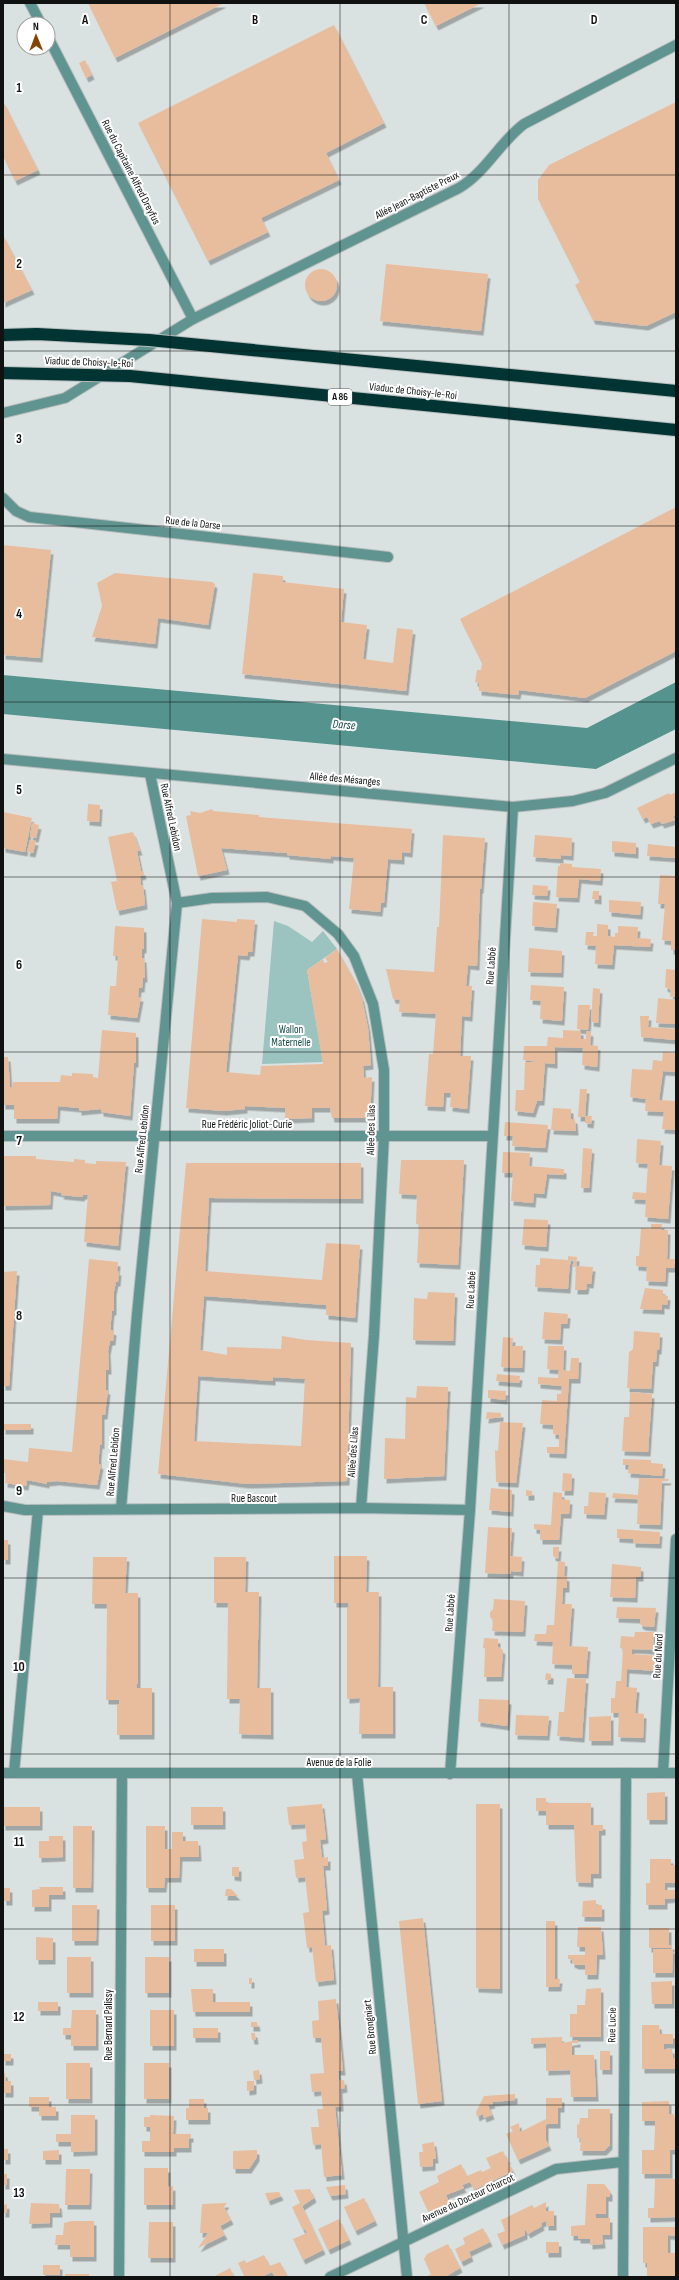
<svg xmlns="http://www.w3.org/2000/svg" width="679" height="2280" font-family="'Sofia Sans Condensed',sans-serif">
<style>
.green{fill:#9bc3bf}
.water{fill:#54938e}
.building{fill:#e8bd9d;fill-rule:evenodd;filter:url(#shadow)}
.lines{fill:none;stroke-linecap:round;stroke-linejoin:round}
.minor-casing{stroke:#b6bdbc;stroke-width:12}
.minor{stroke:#609490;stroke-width:10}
.highway-bridge-casing{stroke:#b6bdbc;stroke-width:14;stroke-linecap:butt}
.highway-bridge{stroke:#013432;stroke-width:12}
.grid{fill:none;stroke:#101212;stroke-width:1;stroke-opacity:0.55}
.labels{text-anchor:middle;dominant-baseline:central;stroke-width:4;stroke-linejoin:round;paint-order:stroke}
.shield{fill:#fff;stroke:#585959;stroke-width:1}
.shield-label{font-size:10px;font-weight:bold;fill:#101212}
.street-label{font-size:11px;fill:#101212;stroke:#fff}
.park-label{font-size:11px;fill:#144d49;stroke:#fff}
.water-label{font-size:12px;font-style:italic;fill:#0f4845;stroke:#fff}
.grid-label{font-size:13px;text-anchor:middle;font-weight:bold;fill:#101212;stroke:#fff;stroke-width:4;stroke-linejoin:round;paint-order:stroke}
</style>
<defs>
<filter id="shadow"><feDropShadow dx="2.5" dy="4.5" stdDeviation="0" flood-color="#0004"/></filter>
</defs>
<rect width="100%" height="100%" fill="#dae2e1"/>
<polygon class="green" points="274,921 288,926 312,942 323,931 337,949 307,970 323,1062 262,1064"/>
<polygon class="water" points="3,675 587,728 676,682 676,729 596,769 3,714"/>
<g class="building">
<polygon points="88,3 224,3 115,58"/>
<polygon points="424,3 482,3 436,26"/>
<polygon points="334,25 384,123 326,153 339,180 261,218 268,232 208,261 138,123"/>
<polygon points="85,60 92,75 86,78 79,63"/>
<polygon points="3,101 38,170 15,181 3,156"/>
<polygon points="676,102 676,312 646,326 593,320 575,285 580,282 538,199 538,180 549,165"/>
<polygon points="3,235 32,290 3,303"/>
<polygon points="386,264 488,274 481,331 380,321"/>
<circle cx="321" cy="285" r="16"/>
<polygon points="676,507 676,651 585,698 519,690 518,695 479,691 479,683 475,682 477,670 481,670 482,663 460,619"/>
<polygon points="3,545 51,550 40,658 3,655"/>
<polygon points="115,573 212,582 215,584 208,625 158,618 155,644 92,637 102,606 97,583"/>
<polygon points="253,573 283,576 283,582 344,589 341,622 367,625 363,659 393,663 397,628 413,630 406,691 242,674"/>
<polygon points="676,792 676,815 673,816 675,820 662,824 660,821 651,824 647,817 643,819 637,808 669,793 670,795"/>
<polygon points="88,804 100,805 99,822 87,821"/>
<polygon points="212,809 213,811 259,815 259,817 412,829 410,853 402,852 402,860 388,859 384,903 381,903 380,912 349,909 354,858 331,856 331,859 287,855 287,853 221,848 227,870 198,876 186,816 191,815 190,811 200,813"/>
<polygon points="3,812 32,818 25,852 3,848"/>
<polygon points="32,823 39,825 36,838 30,837"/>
<polygon points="133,832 140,851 137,851 141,871 143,871 144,875 140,876 141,885 143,885 145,905 117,911 111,882 117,881 108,837"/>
<polygon points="443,835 485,838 481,889 480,889 477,966 468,965 466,986 472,986 470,1017 462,1016 460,1056 471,1056 467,1109 450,1107 451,1093 444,1093 443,1107 425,1106 429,1054 433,1054 436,1014 399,1012 400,1000 393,999 386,969 434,972 437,927 439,927"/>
<polygon points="535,835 572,838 571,856 561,855 561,859 533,857"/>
<polygon points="30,840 36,841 33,853 27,852"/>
<polygon points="612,841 636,843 636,854 612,852"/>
<polygon points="648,844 676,847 676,858 647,856"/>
<polygon points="560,863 572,864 572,867 601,869 600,881 579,879 577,898 556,897 558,866 560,866"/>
<polygon points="660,875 676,876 676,950 671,950 671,941 662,940 665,904 658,904"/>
<polygon points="533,885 548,886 547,896 532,895"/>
<polygon points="593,891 599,891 599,900 592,899"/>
<polygon points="609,900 641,902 640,915 609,912"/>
<polygon points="533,902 557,904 555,928 532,926"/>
<polygon points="202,919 237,922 237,919 255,920 252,952 248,952 247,956 238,955 226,1072 260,1075 261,1066 323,1064 307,970 323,959 324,963 328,962 325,958 337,949 355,981 362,999 368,1028 371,1065 363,1066 364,1078 372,1077 370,1118 332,1118 330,1108 312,1108 312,1118 285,1119 285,1108 245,1106 245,1109 224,1111 186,1108"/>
<polygon points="597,924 608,925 608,936 615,937 615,933 618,933 618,926 638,927 637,938 651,939 650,947 614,945 612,965 595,964 596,946 585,945 586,932 594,932 593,936 597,936"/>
<polygon points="115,926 144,928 144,949 142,949 142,958 144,958 145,978 143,978 142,988 139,988 138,997 141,997 137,1018 108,1015 110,986 116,986 118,956 113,956"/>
<polygon points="529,948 562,951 561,973 528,972"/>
<polygon points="666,969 676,970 676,997 670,997 671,990 665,987"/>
<polygon points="531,985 564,987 562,1021 540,1019 541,1001 530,1000"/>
<polygon points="593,988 600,989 598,1023 591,1022"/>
<polygon points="658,998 676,1000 676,1024 656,1023"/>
<polygon points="578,1005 590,1005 588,1030 577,1029"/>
<polygon points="640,1016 649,1016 648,1027 676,1029 676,1040 641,1037"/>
<polygon points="102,1030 136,1033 136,1063 134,1063 130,1116 101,1112 101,1109 79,1111 79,1108 58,1106 57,1119 14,1119 14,1105 3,1105 3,1057 8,1057 10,1087 13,1087 13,1082 60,1082 61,1075 72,1076 72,1073 93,1074 93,1077 98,1078"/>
<polygon points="563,1030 581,1031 581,1039 586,1039 586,1031 591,1032 590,1045 598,1046 597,1067 582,1065 583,1048 555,1047 555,1064 545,1063 542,1101 537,1101 533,1113 515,1111 516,1090 524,1090 525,1062 539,1062 523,1060 524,1046 547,1046 548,1037 563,1038"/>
<polygon points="663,1052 676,1053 676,1072 663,1071 659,1100 676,1101 676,1130 662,1129 664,1112 645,1111 646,1099 630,1097 632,1069 652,1070 653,1060 662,1061"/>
<polygon points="580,1089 587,1089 585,1116 592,1116 591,1124 585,1123 585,1117 578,1117"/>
<polygon points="553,1108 571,1109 571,1119 575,1119 576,1131 551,1130"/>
<polygon points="505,1122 548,1125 545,1148 512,1146 513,1136 504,1136"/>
<polygon points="637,1139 661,1141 659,1165 672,1166 668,1219 645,1217 646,1200 632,1199 633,1192 646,1193 648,1164 636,1163"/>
<polygon points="583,1148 592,1149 589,1188 581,1188"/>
<polygon points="503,1152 530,1153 529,1166 564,1169 564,1175 547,1174 544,1194 534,1193 533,1203 511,1201 513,1173 502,1173"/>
<polygon points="3,1156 36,1156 36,1159 74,1162 74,1159 85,1160 85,1163 96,1164 96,1161 126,1162 118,1246 84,1242 88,1195 83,1195 82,1197 61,1195 62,1193 51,1191 50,1205 3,1206"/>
<polygon points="401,1160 464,1160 458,1265 417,1263 419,1224 416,1224 417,1195 399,1194"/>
<path d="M186,1163H361V1199L209,1198L205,1271L322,1280L326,1243L360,1245L355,1318L326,1315V1305L204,1296L200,1350L227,1355V1347L281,1349L282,1336L306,1340L351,1343L347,1481L247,1484L158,1474ZM198,1376L273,1381V1377L305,1379L301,1446L194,1441Z"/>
<polygon points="524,1219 548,1220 546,1247 522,1245"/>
<polygon points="651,1224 662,1224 661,1230 668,1230 667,1259 675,1259 674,1268 666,1268 665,1282 646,1281 647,1267 636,1266 636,1256 639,1256 641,1228 651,1229"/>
<polygon points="568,1256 577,1257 576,1266 593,1267 591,1284 582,1283 587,1284 586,1290 575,1290 576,1267 573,1267 574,1260 570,1260 568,1289 535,1287 536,1265 540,1265 540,1258 568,1260"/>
<polygon points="89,1259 118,1262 117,1271 119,1271 118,1282 116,1282 114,1291 114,1311 112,1311 111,1321 111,1330 114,1331 113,1341 110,1341 108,1351 109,1370 106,1370 106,1390 108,1390 105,1415 102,1415 102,1445 100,1444 99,1455 99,1464 101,1465 97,1485 57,1481 47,1482 47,1484 27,1480 26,1486 5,1483 6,1473 3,1473 3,1459 28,1462 29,1448 72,1452"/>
<polygon points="17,1271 9,1386 3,1386 3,1272"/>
<polygon points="645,1288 663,1290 663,1295 668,1296 667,1305 662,1304 662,1310 640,1309"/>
<polygon points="428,1292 455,1293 453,1341 413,1340 414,1298 427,1299"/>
<polygon points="544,1312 568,1314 567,1324 561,1324 560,1340 542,1339"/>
<polygon points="634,1331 660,1333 659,1350 657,1350 656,1362 653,1362 651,1389 627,1388 629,1352 633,1349"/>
<polygon points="503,1337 513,1338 512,1346 523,1346 522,1368 501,1367"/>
<polygon points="548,1346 564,1346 563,1370 570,1371 571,1358 579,1358 578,1379 569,1379 564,1454 547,1453 547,1447 559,1447 559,1435 553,1434 553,1425 540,1424 542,1400 557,1401 557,1394 561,1394 562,1386 538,1384 538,1377 558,1378 559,1370 547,1369"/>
<polygon points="497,1374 520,1376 519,1383 496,1381"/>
<polygon points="417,1386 448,1387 444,1476 384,1479 385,1438 405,1439 406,1397 416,1398"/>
<polygon points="488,1390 506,1391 505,1400 488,1398"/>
<polygon points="630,1392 652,1394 648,1452 622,1451 624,1417 629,1417"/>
<polygon points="487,1412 501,1413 501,1417 486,1419"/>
<polygon points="500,1422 523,1423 516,1483 496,1482 495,1450 498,1451"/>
<rect x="3" y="1424" width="28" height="6"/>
<polygon points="623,1459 651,1460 651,1463 663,1464 662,1476 628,1473 629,1465 623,1465"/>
<polygon points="563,1473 572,1474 571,1491 562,1491"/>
<polygon points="639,1478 669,1479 668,1481 662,1481 660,1525 637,1524 638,1499 612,1498 613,1493 638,1495"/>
<polygon points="491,1488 512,1490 511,1512 489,1510"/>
<polygon points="526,1490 532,1491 532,1496 526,1496"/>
<polygon points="553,1492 562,1493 562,1499 570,1500 569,1514 561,1514 559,1540 540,1540 540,1530 534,1529 534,1524 551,1525"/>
<polygon points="589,1492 606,1493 604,1515 584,1514 584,1506 588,1506"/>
<polygon points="488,1527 512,1528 510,1556 522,1557 521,1572 511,1571 511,1574 485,1573"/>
<polygon points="617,1529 660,1532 659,1544 633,1543 633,1539 617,1538"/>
<rect x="3" y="1540" width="5" height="20"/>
<polygon points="553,1547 559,1547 558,1559 553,1556"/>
<polygon points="334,1556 367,1556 366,1592 379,1592 378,1687 393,1687 393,1734 359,1734 360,1698 347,1699 347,1607 349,1607 348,1603 334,1603"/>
<polygon points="93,1557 127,1557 125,1593 138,1593 138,1684 136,1684 137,1688 152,1688 152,1735 117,1735 117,1704 119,1704 119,1700 106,1700 107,1604 92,1604"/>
<polygon points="214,1557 246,1557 245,1592 259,1592 257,1688 271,1688 271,1735 239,1734 240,1699 227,1699 228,1603 214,1603"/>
<polygon points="558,1561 565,1562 564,1576 567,1577 567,1588 563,1588 562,1604 572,1604 569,1646 588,1647 586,1674 572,1674 572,1665 552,1664 553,1642 534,1641 535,1634 546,1634 547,1625 554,1625"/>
<polygon points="612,1564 641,1567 641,1577 636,1577 635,1598 610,1597"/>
<polygon points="494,1599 525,1601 523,1632 492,1631 493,1620 490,1617 490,1612 493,1609"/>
<polygon points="617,1607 656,1608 654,1627 643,1626 640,1624 640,1619 616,1618"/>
<polygon points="635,1632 654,1632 653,1650 632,1649 632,1654 659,1656 658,1671 627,1669 626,1687 637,1688 635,1713 644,1714 643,1738 618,1737 619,1713 611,1713 611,1698 615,1698 616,1681 621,1681 623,1649 620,1648 621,1636 634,1637"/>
<polygon points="484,1638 498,1639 498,1647 503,1650 501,1677 484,1677 485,1648 483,1648"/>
<polygon points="546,1673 551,1674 551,1680 545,1680"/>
<polygon points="567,1678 586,1679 582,1738 557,1736 559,1712 564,1712"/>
<polygon points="479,1699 509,1700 507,1726 478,1722"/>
<polygon points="516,1715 549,1716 547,1736 515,1735"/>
<polygon points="611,1716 611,1741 589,1741 589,1717"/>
<polygon points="665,1792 665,1820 647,1820 647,1793"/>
<polygon points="536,1798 546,1798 546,1803 591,1803 591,1825 603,1825 603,1831 599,1831 599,1874 591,1874 591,1883 576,1882 574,1825 546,1825 546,1811 536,1811"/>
<polygon points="322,1804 326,1839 320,1840 322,1858 328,1857 328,1866 323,1866 327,1910 322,1911 325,1946 331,1945 334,1980 316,1982 312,1947 307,1948 303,1913 309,1912 305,1877 296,1878 294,1860 304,1859 302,1842 307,1841 305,1824 289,1825 287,1807"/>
<polygon points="476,1804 500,1804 500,1989 476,1988"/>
<rect x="3" y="1807" width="37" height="19"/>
<rect x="191" y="1807" width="32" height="18"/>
<polygon points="73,1826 92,1826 91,1888 73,1888"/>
<polygon points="146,1826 165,1826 165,1849 172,1849 172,1832 183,1832 183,1841 198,1841 199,1857 180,1857 179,1878 165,1878 164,1888 146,1888"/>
<polygon points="49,1836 63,1836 63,1857 39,1858 39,1841 49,1841"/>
<polygon points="650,1859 671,1859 671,1865 676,1865 676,1883 665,1883 665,1890 676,1890 676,1898 665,1899 665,1905 646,1905 646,1883 650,1883"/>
<polygon points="232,1867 239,1867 239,1877 232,1876"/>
<polygon points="39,1887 63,1887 63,1895 49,1895 49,1907 32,1907 32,1890 40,1889"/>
<polygon points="3,1888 10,1888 10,1901 4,1901"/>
<polygon points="226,1889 231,1889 238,1896 225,1896"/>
<polygon points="596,1900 596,1905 602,1905 602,1917 582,1917 583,1901"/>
<polygon points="72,1905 97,1905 96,1941 72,1941"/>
<rect x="151" y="1905" width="24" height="36"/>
<polygon points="423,1918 442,2101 418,2104 399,1921"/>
<polygon points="546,1921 555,1921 555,1979 560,1979 559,1987 546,1987"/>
<polygon points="578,1927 601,1927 603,1955 597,1955 596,1975 585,1975 585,1965 576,1965 572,1963 572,1959 568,1959 568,1955 585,1955 585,1947 577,1947"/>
<polygon points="649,1928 669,1928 669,1945 672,1945 672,1948 649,1948"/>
<polygon points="36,1937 53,1938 53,1960 36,1960"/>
<rect x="194" y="1949" width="30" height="13"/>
<polygon points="653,1949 673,1949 672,1973 653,1973"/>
<rect x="67" y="1957" width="24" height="36"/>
<rect x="145" y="1957" width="24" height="36"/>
<rect x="249" y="1978" width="3" height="6"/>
<polygon points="672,1981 672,2004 652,2004 651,1982"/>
<polygon points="601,1988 601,2037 570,2037 570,2014 577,2014 577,2005 585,2005 586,1989"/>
<polygon points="191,1989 213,1989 213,2002 250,2002 250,2012 193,2012"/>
<polygon points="336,1999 343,2071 338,2071 339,2081 344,2080 345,2088 340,2089 341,2107 335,2107 342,2175 324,2177 321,2144 313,2145 311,2127 319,2127 317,2109 323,2109 321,2091 312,2092 310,2074 324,2073 321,2038 313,2038 312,2021 319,2020 318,2001"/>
<rect x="38" y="2002" width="20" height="9"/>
<polygon points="72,2010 96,2010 96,2046 71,2046 71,2035 63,2035 63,2028 71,2028"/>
<rect x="150" y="2010" width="24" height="36"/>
<polygon points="251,2022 257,2022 258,2027 251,2027"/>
<polygon points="642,2025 659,2025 660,2034 673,2034 673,2044 664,2044 664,2049 672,2049 673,2058 676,2058 676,2069 642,2069"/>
<rect x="193" y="2028" width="25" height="10"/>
<polygon points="251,2033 255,2033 256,2040 252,2040"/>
<polygon points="562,2037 562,2043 578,2040 578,2043 572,2043 572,2055 594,2055 596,2097 571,2097 570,2070 546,2071 546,2043 531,2044 531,2038"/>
<rect x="600" y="2051" width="10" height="19"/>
<rect x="3" y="2054" width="8" height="7"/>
<rect x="66" y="2063" width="24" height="36"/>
<rect x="144" y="2063" width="25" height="36"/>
<polygon points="259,2070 260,2079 254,2080 253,2071"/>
<polygon points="3,2073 5,2073 6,2081 11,2081 11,2093 3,2093"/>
<polygon points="247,2081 254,2081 254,2090 247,2091"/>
<polygon points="515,2094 515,2100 492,2102 493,2104 488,2105 492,2115 484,2118 483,2114 477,2117 476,2112 484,2096"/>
<polygon points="29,2097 49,2097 49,2107 56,2107 56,2116 39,2116 39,2107 29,2107"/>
<polygon points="546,2098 562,2098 562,2108 558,2108 558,2124 546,2124 546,2140 549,2146 518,2160 506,2134 513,2131 510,2127 519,2123 520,2132 546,2119"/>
<polygon points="189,2099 204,2099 204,2108 208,2108 208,2120 186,2120 186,2108 189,2108"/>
<polygon points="669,2101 669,2114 674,2114 676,2129 676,2150 670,2150 670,2174 642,2174 642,2150 654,2150 655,2129 655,2121 642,2121 642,2102"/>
<polygon points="588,2109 610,2109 610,2145 604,2151 580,2151 581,2138 577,2138 577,2124 579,2125 580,2118 588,2118"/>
<polygon points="71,2115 95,2115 95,2151 71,2152 71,2142 56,2142 56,2134 71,2134"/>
<polygon points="150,2115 174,2116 173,2134 191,2134 191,2138 189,2138 189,2148 174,2148 174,2152 142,2152 142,2141 150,2141 150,2127 144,2127 144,2117 150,2117"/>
<polygon points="434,2142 436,2159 433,2159 433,2166 420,2167 419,2152 423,2152 422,2144"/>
<rect x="3" y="2149" width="5" height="11"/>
<polygon points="59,2150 59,2160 43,2160 43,2151"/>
<polygon points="257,2150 257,2157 249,2169 233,2169 233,2151"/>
<polygon points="503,2151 506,2158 509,2159 507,2160 513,2171 474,2190 470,2182 462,2185 464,2188 446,2195 449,2203 429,2213 419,2192 439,2182 437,2176 461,2164 467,2176 481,2170 482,2172 491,2168 486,2158"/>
<polygon points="144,2168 168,2168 168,2187 173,2186 173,2205 144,2205"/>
<polygon points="66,2169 90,2169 89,2205 65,2205"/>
<rect x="3" y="2174" width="4" height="11"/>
<polygon points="655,2179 675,2179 676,2217 648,2218 648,2208 654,2208"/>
<polygon points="587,2184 604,2184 610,2191 610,2197 606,2197 606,2214 595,2214 596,2218 610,2218 610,2235 602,2235 603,2244 590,2245 590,2239 578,2239 578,2236 571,2236 571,2226 585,2225"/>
<polygon points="345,2185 346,2194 330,2196 326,2187"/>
<polygon points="310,2189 314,2198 302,2206 323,2250 303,2260 293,2239 307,2233 305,2229 303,2230 292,2207 300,2203 294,2190"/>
<polygon points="279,2192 281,2196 268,2201 265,2193"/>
<polygon points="364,2198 375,2221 355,2231 344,2207"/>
<polygon points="546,2202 546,2211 554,2211 554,2226 546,2226 546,2221 541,2223 542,2226 528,2234 525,2229 525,2235 502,2245 497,2234 505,2231 501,2220 532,2205 534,2208"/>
<polygon points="31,2203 59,2204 60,2213 50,2213 50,2223 29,2224"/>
<polygon points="227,2203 224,2207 231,2220 220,2226 225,2235 198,2248 208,2233 200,2233 202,2204"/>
<polygon points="7,2204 7,2213 3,2213 3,2205"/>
<polygon points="339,2219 349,2240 328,2250 318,2229"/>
<polygon points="71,2221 94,2221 94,2257 70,2257 70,2245 55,2245 56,2235 63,2235 64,2223"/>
<polygon points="149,2222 173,2222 173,2258 148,2258"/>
<polygon points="643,2227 676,2227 676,2236 668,2235 668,2253 676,2253 675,2277 647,2277 647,2263 643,2263"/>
<polygon points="483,2228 490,2242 469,2252 471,2257 461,2262 455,2249 465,2244 463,2238"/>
<rect x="546" y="2242" width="13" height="11"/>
<polygon points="448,2244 460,2268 445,2277 426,2277 431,2274 424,2259 427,2254"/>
<polygon points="264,2255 270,2266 280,2262 288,2277 275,2277 272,2272 261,2277 245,2277 238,2263 245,2260 246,2263"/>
<rect x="43" y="2265" width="17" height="10"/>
<polygon points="230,2268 234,2277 213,2277"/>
<rect x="65" y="2274" width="24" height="3"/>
</g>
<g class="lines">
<g class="minor-casing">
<g id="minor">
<polyline points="30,3 41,24"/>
<polyline points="48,37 193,319"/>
<path d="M3,413L65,398L193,319L459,188C485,173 500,142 524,124L676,45"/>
<polyline points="3,498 16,511 29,517 388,557"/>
<polyline points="3,759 513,807 573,801 605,793 676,758"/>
<polyline points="177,903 212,898 267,897 305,906 338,934 354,956 373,1004 384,1070 384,1135 374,1335 361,1508"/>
<polyline points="3,1136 492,1136"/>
<polyline points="3,1506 25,1510 361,1508 470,1510"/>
<polyline points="121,1509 137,1315 177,903 150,774"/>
<polyline points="3,1773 676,1773"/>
<polyline points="14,1773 38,1510"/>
<polyline points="663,1773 676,1539"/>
<polyline points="357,1774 407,2277"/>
<polyline points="450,1774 470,1510 513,807"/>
<polyline points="119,2277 122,1774"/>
<polyline points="330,2277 556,2169 622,2162"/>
<polyline points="623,2277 626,1773"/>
</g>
</g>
<use href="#minor" class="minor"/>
<g class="highway-bridge-casing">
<g id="highway-bridge">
<polyline points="3,335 37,334 149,340 676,391"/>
<polyline points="3,373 130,376 676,430"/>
</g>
</g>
<use href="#highway-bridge" class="highway-bridge"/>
</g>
<path class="grid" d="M170,3V2277M340,3V2277M509,3V2277M3,175H676M3,351H676M3,526H676M3,702H676M3,877H676M3,1052H676M3,1228H676M3,1403H676M3,1578H676M3,1754H676M3,1929H676M3,2105H676"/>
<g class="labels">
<rect class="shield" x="328" y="389" width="24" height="16" rx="3"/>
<g class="shield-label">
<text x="340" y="397">A 86</text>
</g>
<g class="street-label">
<text transform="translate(131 172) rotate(63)">Rue du Capitaine Alfred Dreyfus</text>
<text transform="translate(417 195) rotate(-27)">Allée Jean-Baptiste Preux</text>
<text transform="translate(89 362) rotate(2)">Viaduc de Choisy-le-Roi</text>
<text transform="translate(413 391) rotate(6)">Viaduc de Choisy-le-Roi</text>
<text transform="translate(193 523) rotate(6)">Rue de la Darse</text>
<text transform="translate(345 779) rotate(5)">Allée des Mésanges</text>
<text transform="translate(171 817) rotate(78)">Rue Alfred Lebidon</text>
<text transform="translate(491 966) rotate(-86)">Rue Labbé</text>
<text x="247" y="1124">Rue Frédéric Joliot-Curie</text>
<text transform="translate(371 1130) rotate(-89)">Allée des Lilas</text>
<text transform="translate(142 1139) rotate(-84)">Rue Alfred Lebidon</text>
<text transform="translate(471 1290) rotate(-87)">Rue Labbé</text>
<text transform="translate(353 1452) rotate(-86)">Allée des Lilas</text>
<text transform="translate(113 1462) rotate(-85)">Rue Alfred Lebidon</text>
<text x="254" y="1498">Rue Bascout</text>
<text transform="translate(450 1613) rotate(-86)">Rue Labbé</text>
<text transform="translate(658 1656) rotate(-87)">Rue du Nord</text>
<text x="339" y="1762">Avenue de la Folie</text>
<text transform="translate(108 2025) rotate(-90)">Rue Bernard Palissy</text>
<text transform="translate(612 2025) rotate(-89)">Rue Lucie</text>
<text transform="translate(370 2027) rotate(-96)">Rue Brongniart</text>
<text transform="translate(468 2198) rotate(-25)">Avenue du Docteur Charcot</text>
</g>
<g class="park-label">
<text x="291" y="1029">Wallon<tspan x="291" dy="13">Maternelle</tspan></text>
</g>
<g class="water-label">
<text transform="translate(344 725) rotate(5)">Darse</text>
</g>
</g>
<g class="grid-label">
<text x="85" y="24">A</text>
<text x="255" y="24">B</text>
<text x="424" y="24">C</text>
<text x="594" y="24">D</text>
<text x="19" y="92">1</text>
<text x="19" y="268">2</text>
<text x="19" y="443">3</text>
<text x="19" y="618">4</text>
<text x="19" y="794">5</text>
<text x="19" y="969">6</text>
<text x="19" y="1145">7</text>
<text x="19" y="1320">8</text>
<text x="19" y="1495">9</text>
<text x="19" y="1671">10</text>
<text x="19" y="1846">11</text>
<text x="19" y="2021">12</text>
<text x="19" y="2197">13</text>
</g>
<rect width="679" height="2280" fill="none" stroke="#101212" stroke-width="8"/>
<g transform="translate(36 36) rotate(359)"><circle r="19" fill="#ffffff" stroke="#9fa0a0"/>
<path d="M0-3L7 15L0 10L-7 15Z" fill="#834602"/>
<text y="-6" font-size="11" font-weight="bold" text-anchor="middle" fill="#101212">N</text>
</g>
</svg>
